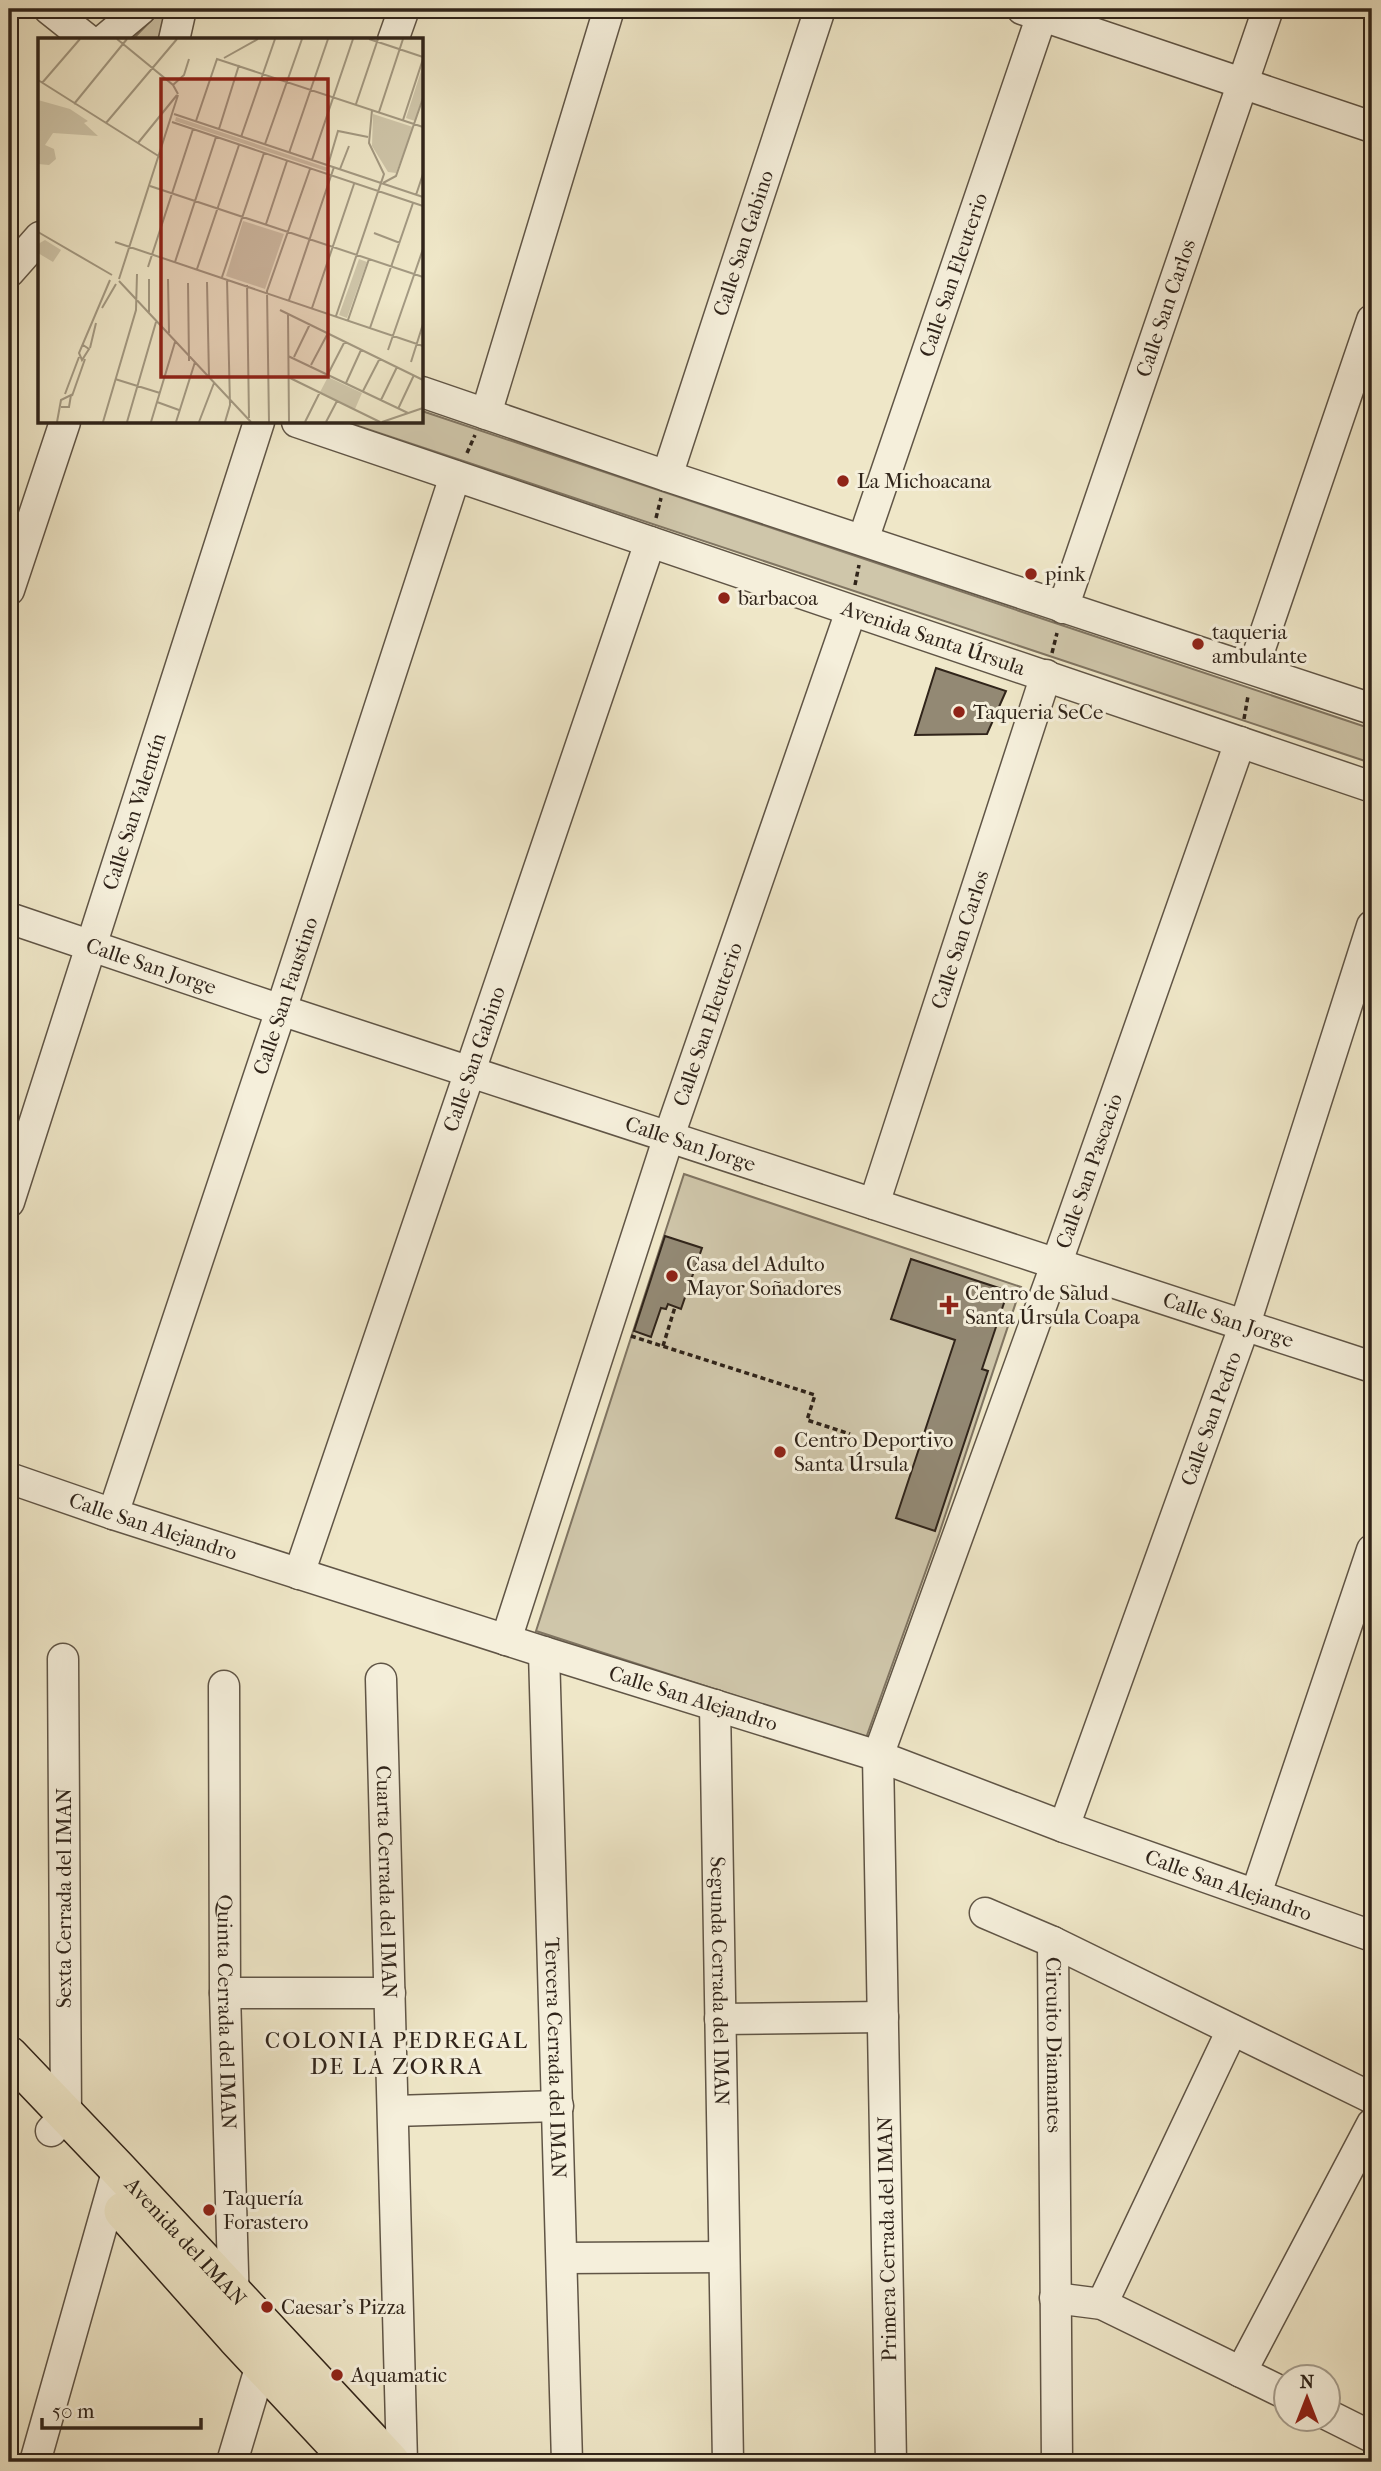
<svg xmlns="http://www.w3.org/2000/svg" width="1381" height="2471" font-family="'IM FELL French Canon',serif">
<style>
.green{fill:#cfc6aa;stroke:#807562;stroke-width:2}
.building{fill:#938974;stroke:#30241a;stroke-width:2}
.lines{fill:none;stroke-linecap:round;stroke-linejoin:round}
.minor-casing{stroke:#605546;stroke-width:33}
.major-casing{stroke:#30241a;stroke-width:40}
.path{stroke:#30241a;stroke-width:3.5;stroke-dasharray:5 3.5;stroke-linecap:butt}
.minor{stroke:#f5efdb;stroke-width:30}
.major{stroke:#efe7c8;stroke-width:37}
.poi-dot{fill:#8f2418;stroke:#f5efdb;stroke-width:2.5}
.labels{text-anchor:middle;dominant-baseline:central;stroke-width:6;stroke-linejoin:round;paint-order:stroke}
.street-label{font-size:21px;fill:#30241a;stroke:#f5efdb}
.poi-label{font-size:21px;fill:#30241a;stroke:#f5efdb;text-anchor:start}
.neighbourhood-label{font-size:23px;letter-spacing:2px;fill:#30241a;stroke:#f5efdb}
.inset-road{fill:none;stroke:#a39982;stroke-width:2}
.view{fill:#8f2418;fill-opacity:0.15;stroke:#8f2418;stroke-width:3.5}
.inset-edge{fill:none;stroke:#30241a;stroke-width:3.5}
</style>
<rect width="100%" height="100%" fill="#efe7c8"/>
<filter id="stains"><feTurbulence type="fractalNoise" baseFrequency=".00286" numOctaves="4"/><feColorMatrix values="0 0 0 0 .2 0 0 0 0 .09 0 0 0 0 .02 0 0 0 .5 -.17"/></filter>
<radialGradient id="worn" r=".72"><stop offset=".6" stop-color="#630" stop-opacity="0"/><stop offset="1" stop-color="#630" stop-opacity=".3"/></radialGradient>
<g class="green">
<polygon points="162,9 170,9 163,40 132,40"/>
<polygon points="422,411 1372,729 1371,763 346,422 422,422"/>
<polygon points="684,1174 1021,1287 939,1534 866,1738 536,1631"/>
</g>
<g class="building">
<polygon points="936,668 1006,691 987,734 915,735"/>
<polygon points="665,1236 702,1248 681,1309 668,1304 666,1309 661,1308 651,1337 634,1331"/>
<polygon points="911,1259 1008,1291 982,1369 988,1371 935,1531 896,1518 955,1340 891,1319"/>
</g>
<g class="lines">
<g class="minor-casing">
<g id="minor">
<polyline points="49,9 88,40"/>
<polyline points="1022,9 1372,127"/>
<polyline points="104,40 141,9"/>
<polyline points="174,40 181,9"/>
<polyline points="393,40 404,9"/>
<polyline points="9,272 40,237"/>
<polyline points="422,392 667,476 1372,709"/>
<polyline points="486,414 609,9"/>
<path id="s1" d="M297,422L1372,787"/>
<path id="s2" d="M667,476L820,9"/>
<path id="s3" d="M863,540L1044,9"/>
<polyline points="9,590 65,422"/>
<path id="s4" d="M1063,608L1268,9"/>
<polyline points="1253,669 1372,320"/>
<path id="s5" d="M9,918L281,1010L1372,1367"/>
<path id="s6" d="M9,1202L259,422"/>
<path id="s7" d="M874,1204L1046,675"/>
<path id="s8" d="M9,1478L113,1514L544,1652L878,1756L1064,1827L1372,1936"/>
<path id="s9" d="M113,1514L281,1010L455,476"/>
<path id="s10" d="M299,1574L650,542"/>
<path id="s11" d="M506,1640L669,1136L851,611"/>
<path id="s12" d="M544,1652L567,2462"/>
<path id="s13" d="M381,1679L402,2462"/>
<path id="s14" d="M224,1686L225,1993L234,2307"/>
<path id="s15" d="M715,1705L728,2462"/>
<path id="s16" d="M1064,1827L1245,1324L1372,926"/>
<polyline points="1256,1894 1372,1550"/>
<polyline points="985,1913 1053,1942 1372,2098"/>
<path id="s17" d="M1053,1942L1057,2462"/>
<polyline points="225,1993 390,1993"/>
<polyline points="720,2019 883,2017"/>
<polyline points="394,2111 558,2106"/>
<polyline points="51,2131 66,2114 63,1659"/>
<polyline points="562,2258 724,2257"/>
<polyline points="1055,2298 1102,2304 1286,2394"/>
<polyline points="1102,2304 1232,2030"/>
<polyline points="1241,2372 1372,2124"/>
<polyline points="1328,2415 1372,2437"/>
<polyline points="35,2462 118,2169"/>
<polyline points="232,2462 261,2365 275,2350"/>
<path id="s18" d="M891,2462L878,1756L1056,1265L1240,742"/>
</g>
</g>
<g class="major-casing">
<g id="major">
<path id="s19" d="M9,2055L118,2169L391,2462"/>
<polyline points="123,2211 236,2338 352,2462"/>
</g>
</g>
<g class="path">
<polyline points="467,453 475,435"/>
<polyline points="656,518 661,498"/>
<polyline points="855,585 859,565"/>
<polyline points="1052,653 1057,633"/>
<polyline points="1244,719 1248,696"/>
<polyline points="631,1336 815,1395 807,1420 850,1434"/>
<polyline points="663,1346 675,1307"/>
</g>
<use href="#minor" class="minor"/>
<use href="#major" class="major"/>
</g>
<g class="poi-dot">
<circle cx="843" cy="481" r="7"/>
<circle cx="1031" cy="574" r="7"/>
<circle cx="724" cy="598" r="7"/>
<circle cx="1198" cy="644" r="7"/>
<circle cx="959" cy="712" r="7"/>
<circle cx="672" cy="1276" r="7"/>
<path d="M945.5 1294.5h7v7h7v7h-7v7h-7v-7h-7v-7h7z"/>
<circle cx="780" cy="1452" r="7"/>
<circle cx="209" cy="2210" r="7"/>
<circle cx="267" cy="2307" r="7"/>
<circle cx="337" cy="2375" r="7"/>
</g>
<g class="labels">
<g class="street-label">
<text stroke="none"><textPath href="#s2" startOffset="245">Calle San Gabino</textPath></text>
<text stroke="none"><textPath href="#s3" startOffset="280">Calle San Eleuterio</textPath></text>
<text stroke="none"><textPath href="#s4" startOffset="317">Calle San Carlos</textPath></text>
<text stroke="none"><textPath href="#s1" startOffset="672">Avenida Santa Úrsula</textPath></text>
<text stroke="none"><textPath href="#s6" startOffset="410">Calle San Valentín</textPath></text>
<text stroke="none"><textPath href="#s7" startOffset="278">Calle San Carlos</textPath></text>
<text stroke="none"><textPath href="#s5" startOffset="150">Calle San Jorge</textPath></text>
<text stroke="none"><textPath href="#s9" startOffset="546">Calle San Faustino</textPath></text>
<text stroke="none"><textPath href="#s11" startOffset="648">Calle San Eleuterio</textPath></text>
<text stroke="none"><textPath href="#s10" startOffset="544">Calle San Gabino</textPath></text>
<text stroke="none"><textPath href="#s5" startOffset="718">Calle San Jorge</textPath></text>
<text stroke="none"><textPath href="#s18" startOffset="1328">Calle San Pascacio</textPath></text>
<text stroke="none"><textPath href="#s5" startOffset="1284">Calle San Jorge</textPath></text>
<text stroke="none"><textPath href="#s16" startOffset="434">Calle San Pedro</textPath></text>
<text stroke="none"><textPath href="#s8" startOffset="152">Calle San Alejandro</textPath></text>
<text stroke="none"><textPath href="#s8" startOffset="719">Calle San Alejandro</textPath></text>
<text stroke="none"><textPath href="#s13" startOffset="203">Cuarta Cerrada del IMAN</textPath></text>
<text stroke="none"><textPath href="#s8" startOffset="1286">Calle San Alejandro</textPath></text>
<text transform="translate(64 1898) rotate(-90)">Sexta Cerrada del IMAN</text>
<text stroke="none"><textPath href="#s15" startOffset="276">Segunda Cerrada del IMAN</textPath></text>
<text stroke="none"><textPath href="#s14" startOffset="326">Quinta Cerrada del IMAN</textPath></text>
<text stroke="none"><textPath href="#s17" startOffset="103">Circuito Diamantes</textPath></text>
<text stroke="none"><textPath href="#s12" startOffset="406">Tercera Cerrada del IMAN</textPath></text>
<text transform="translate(887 2239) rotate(-91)">Primera Cerrada del IMAN</text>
<text stroke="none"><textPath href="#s19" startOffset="257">Avenida del IMAN</textPath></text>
</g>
<g class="poi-label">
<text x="857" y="481">La Michoacana</text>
<text x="1045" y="574">pink</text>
<text x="738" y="598">barbacoa</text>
<text x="1212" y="632">taqueria<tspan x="1212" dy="24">ambulante</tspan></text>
<text x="973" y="712">Taqueria SeCe</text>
<text x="686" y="1264">Casa del Adulto<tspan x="686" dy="24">Mayor Soñadores</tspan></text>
<text x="965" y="1293">Centro de Salud<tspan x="965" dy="24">Santa Úrsula Coapa</tspan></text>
<text x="794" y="1440">Centro Deportivo<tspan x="794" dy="24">Santa Úrsula</tspan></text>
<text x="223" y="2198">Taquería<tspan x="223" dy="24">Forastero</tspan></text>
<text x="281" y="2307">Caesar's Pizza</text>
<text x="351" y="2375">Aquamatic</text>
</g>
<g class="neighbourhood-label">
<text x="397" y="2040">COLONIA PEDREGAL<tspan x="397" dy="26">DE LA ZORRA</tspan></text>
</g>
</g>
<g transform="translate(38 38)">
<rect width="385" height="385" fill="#efe7c8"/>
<path d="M385,27V57L377,83L368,80ZM0,62L32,71L50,83L46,85L60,98L15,95L7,107L16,111L18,121L11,127L0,126ZM335,76L375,89L358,135L350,134L334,108ZM138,79L290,130L288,133L137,83ZM205,183L246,196L227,251L188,238ZM7,202L23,212L15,224L0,215V206ZM321,221L329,224L309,280L301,277ZM290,339L324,355L317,371L282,354Z" fill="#cfc6aa"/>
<path class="inset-road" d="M79,1L135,47L140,56M331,1L385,19M186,20L220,1M0,42L122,119M4,45L42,1M135,47L146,37L151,21M36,66L89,1M318,66L340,1M341,74L365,1M136,76L385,159M365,82L385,21M158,83L179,21L385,89M134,84L385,168M68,85L139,1M181,91L201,27M203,99L237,1M100,105L139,57M227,106L264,1M251,115L290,1M274,122L315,1M290,127L300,93L330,99M302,131L311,108M345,145L358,138L385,60M112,148L385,239M378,157L385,136M228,186L249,123M0,194L74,237M336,195L362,205M77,204L385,308M137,224L178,99M110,229L155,91M159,231L201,107M184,239L226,115M81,241L140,57M130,241L131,295M81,243L213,384M169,244L171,339M150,245L151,323M209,247L211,380M251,262L296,129M64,270L78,246M274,270L316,146M242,272L385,342M111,274V241M250,276L251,384M298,278L346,136L331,105L334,72M310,282L331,221M332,290L375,165M45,307L51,311L44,322L41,315L72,242M52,310L58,285M350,312L385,211M250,318L370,375M256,319L272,286M373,324L385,286M273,327L290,295M290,336L307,303M250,339L342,384M77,341L122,355M308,345L323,312M325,353L342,320M27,356L41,319M34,358L47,321M343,362L359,329M119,364L141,372M360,371L376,337M19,384L23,362L33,357L31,369H23M65,384L98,272L99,236M89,384L118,284M113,384L137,304M138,384L157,324M161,384L176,345M187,384L192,367L189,241M231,384L229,253L272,131M267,384L282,354M288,384L299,363M344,384L385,370"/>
<path class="view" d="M123,41H290V339H123Z"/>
<rect width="385" height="385" class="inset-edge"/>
</g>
<rect width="1381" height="2471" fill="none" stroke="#efe7c8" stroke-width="35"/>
<rect x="10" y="10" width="1360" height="2450" fill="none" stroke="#30241a" stroke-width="3.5"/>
<rect x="18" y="18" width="1346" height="2436" fill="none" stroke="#30241a" stroke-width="2"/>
<g transform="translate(1307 2398)"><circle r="33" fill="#f5efdb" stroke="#a69e8e" stroke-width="2"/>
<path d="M0-5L12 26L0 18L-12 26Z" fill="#8f2418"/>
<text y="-10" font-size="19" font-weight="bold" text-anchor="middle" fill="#30241a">N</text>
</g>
<path d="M42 2418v10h159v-10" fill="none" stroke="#30241a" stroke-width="3.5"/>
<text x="52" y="2418" font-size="21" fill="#30241a" stroke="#f5efdb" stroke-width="5" paint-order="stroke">50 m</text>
<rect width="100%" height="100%" filter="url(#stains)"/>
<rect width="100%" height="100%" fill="url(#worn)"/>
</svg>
